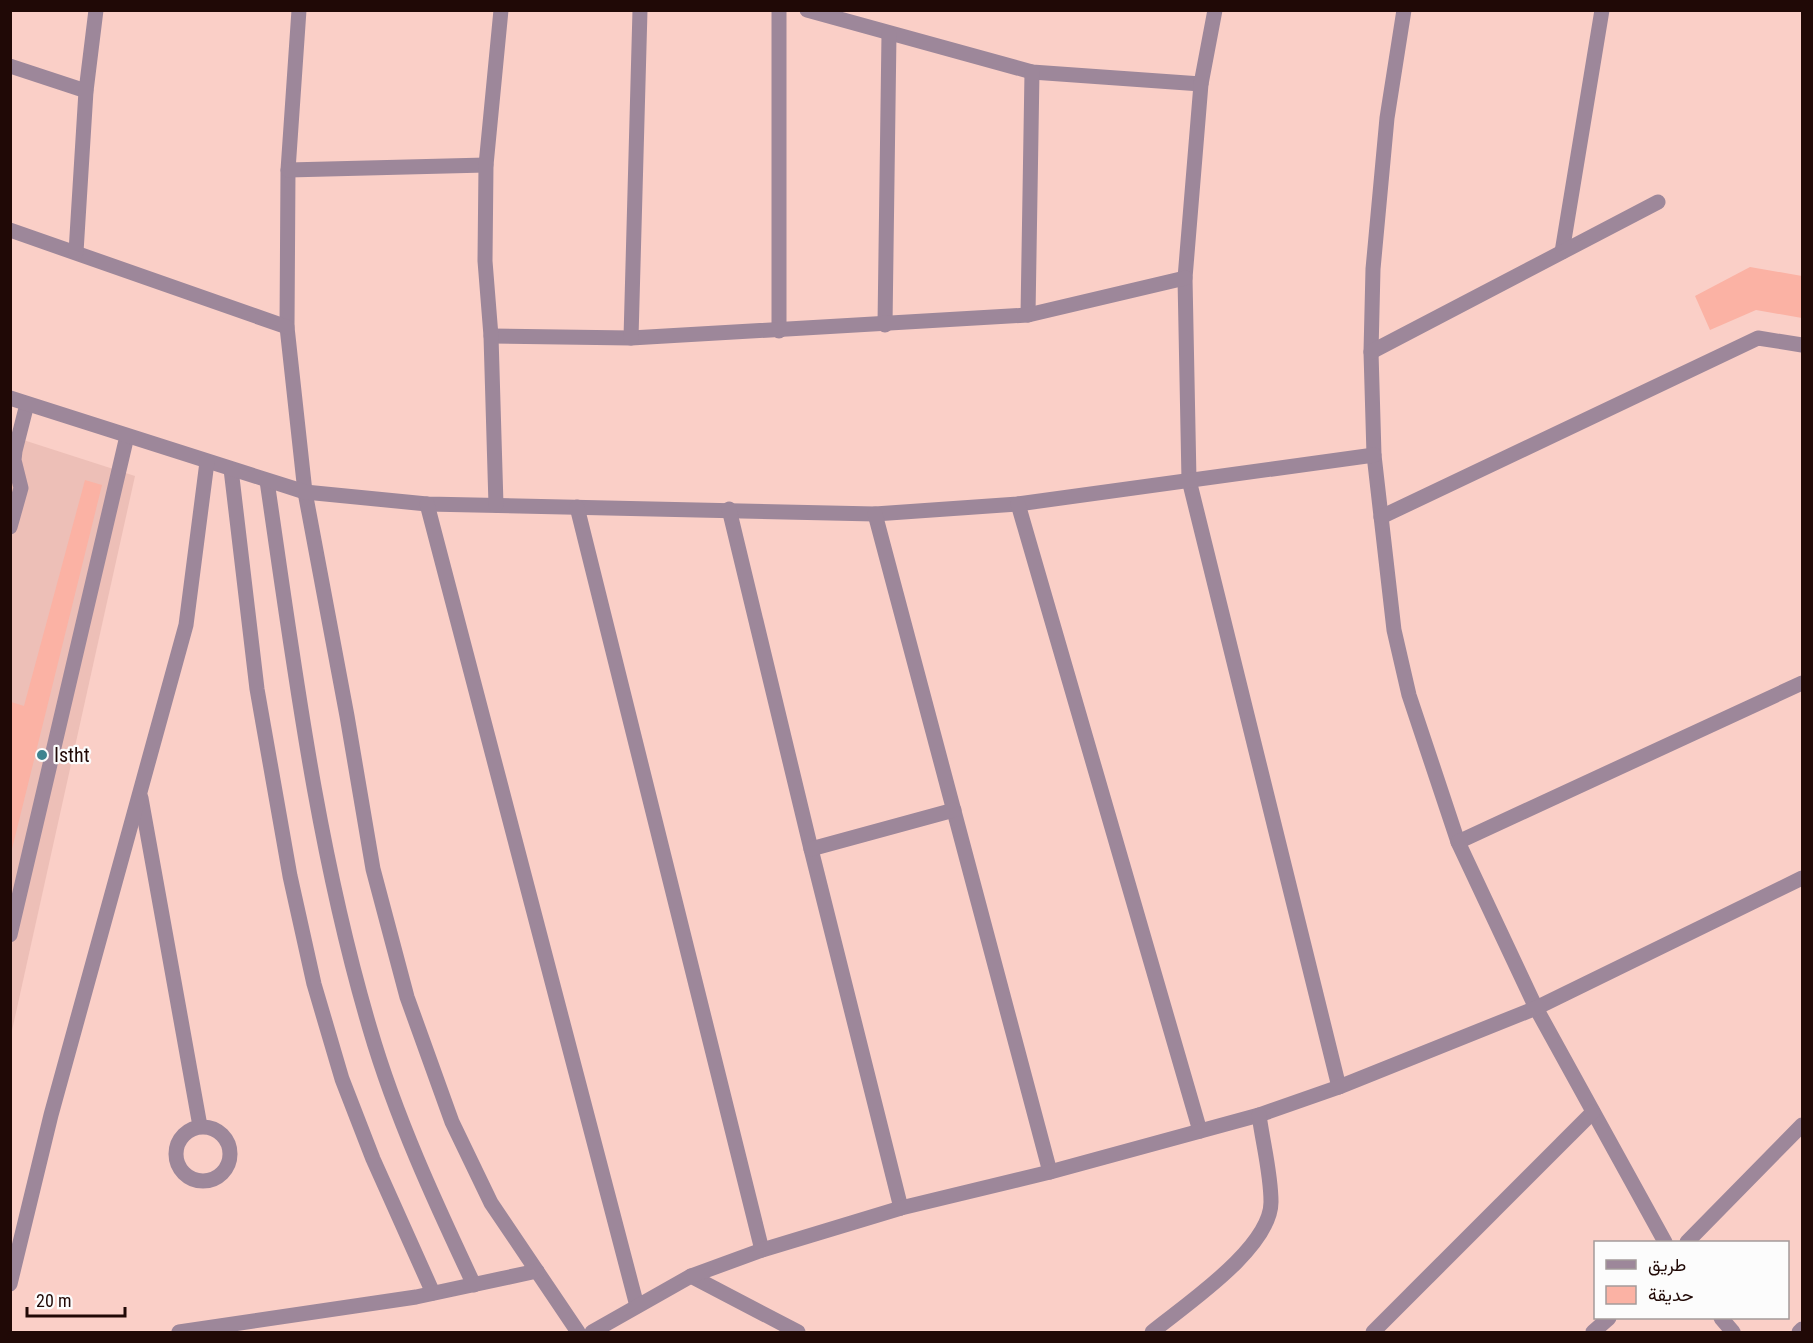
<svg xmlns="http://www.w3.org/2000/svg" width="1813" height="1343" font-family="'Roboto Condensed',Vazirmatn,sans-serif">
<style>
.built{fill:#edbfb7}
.green{fill:#fbb2a4}
.lines{fill:none;stroke-linecap:round;stroke-linejoin:round}
.lane{stroke:#9d879a;stroke-width:15}
.street{stroke:#9d879a;stroke-width:15}
.poi-dot{fill:#3e8490;stroke:#fcfcfc;stroke-width:2}
.labels{text-anchor:middle;dominant-baseline:central;stroke-width:4.5;stroke-linejoin:round;paint-order:stroke}
.poi-label{font-size:20px;fill:#200906;stroke:#fcfcfc;text-anchor:start}
</style>
<rect width="100%" height="100%" fill="#facfc7"/>
<polygon class="built" points="11,436 135,476 11,1035"/>
<g class="green">
<polygon points="1750,267 1802,276 1802,318 1756,310 1710,330 1695,296"/>
<polygon points="85,480 102,485 12,849 11,702 24,706"/>
</g>
<g class="lines">
<g class="lane">
<polyline points="231,469 257,689 290,876 314,984 342,1079 373,1159 433,1293"/>
<path d="M267,481C294,665 317,850 370,1029C396,1118 435,1202 474,1285"/>
<polyline points="10,527 21,488 14,460 15,451 27,404"/>
<polyline points="10,935 127,436"/>
</g>
<g class="street">
<polyline points="299,10 288,170 287,327 305,492 347,716 373,869 407,997 452,1122 491,1203 578,1332"/>
<polyline points="807,10 1032,72 1201,84"/>
<polyline points="1215,10 1201,84 1185,278 1189,480 1339,1087"/>
<polyline points="1404,10 1387,118 1373,269 1371,352 1374,455 1394,630 1409,695 1458,842 1536,1008 1665,1242"/>
<polyline points="10,66 86,91"/>
<polyline points="288,170 486,165"/>
<polyline points="10,230 287,327"/>
<polyline points="76,252 86,91 96,10"/>
<polyline points="1562,252 1602,10"/>
<polyline points="1028,315 1032,72"/>
<polyline points="885,325 889,34"/>
<polyline points="779,331 779,10"/>
<polyline points="491,336 631,338 1028,315 1185,278"/>
<polyline points="631,338 640,10"/>
<polyline points="1371,352 1658,202"/>
<polyline points="10,398 305,492 427,504 875,514 1018,504 1374,455"/>
<polyline points="427,504 637,1306"/>
<polyline points="1018,504 1200,1131"/>
<polyline points="496,505 491,336 485,261 486,165 501,10"/>
<polyline points="577,507 762,1250"/>
<polyline points="729,509 811,849 901,1208"/>
<polyline points="875,514 1050,1172"/>
<polyline points="1381,517 1758,338 1802,345"/>
<polyline points="141,798 200,1126"/>
<polyline points="1458,842 1802,683"/>
<polyline points="811,849 954,810"/>
<circle cx="203" cy="1154" r="27"/>
<polyline points="1687,1242 1802,1125"/>
<polyline points="691,1276 798,1332"/>
<polyline points="10,1284 51,1115 186,625 207,462"/>
<polyline points="1721,1318 1733,1332"/>
<polyline points="179,1332 416,1297 537,1271"/>
<polyline points="592,1332 691,1276 762,1250 901,1208 1050,1172 1259,1115 1339,1087 1536,1008 1802,878"/>
<path d="M1152,1332C1185,1305 1271,1248 1271,1202C1271,1174 1263,1144 1259,1115"/>
<polyline points="1373,1332 1593,1112"/>
<polyline points="1593,1332 1609,1318"/>
<polyline points="1799,1332 1802,1329"/>
</g>
</g>
<circle class="poi-dot" cx="42" cy="755" r="6"/>
<g class="labels">
<g class="poi-label">
<text x="54" y="755">Istht</text>
</g>
</g>
<rect width="1813" height="1343" fill="none" stroke="#200906" stroke-width="24"/>
<rect x="1594" y="1241" width="195" height="78" fill="#fcfcfc" stroke="#a49b9a" stroke-width="1.5"/>
<rect x="1606" y="1260" width="30" height="9" fill="#9d879a" stroke="#a49b9a" stroke-width="1.5"/>
<text x="1648" y="1271" font-size="18" fill="#200906">طريق</text>
<rect x="1606" y="1286" width="30" height="18" fill="#fbb2a4" stroke="#a49b9a" stroke-width="1.5"/>
<text x="1648" y="1301" font-size="18" fill="#200906">حديقة</text>
<path d="M27 1307v9h98v-9" fill="none" stroke="#200906" stroke-width="3"/>
<text x="36" y="1307" font-size="18" fill="#200906" stroke="#fcfcfc" stroke-width="4.5" paint-order="stroke">20 m</text>
</svg>
